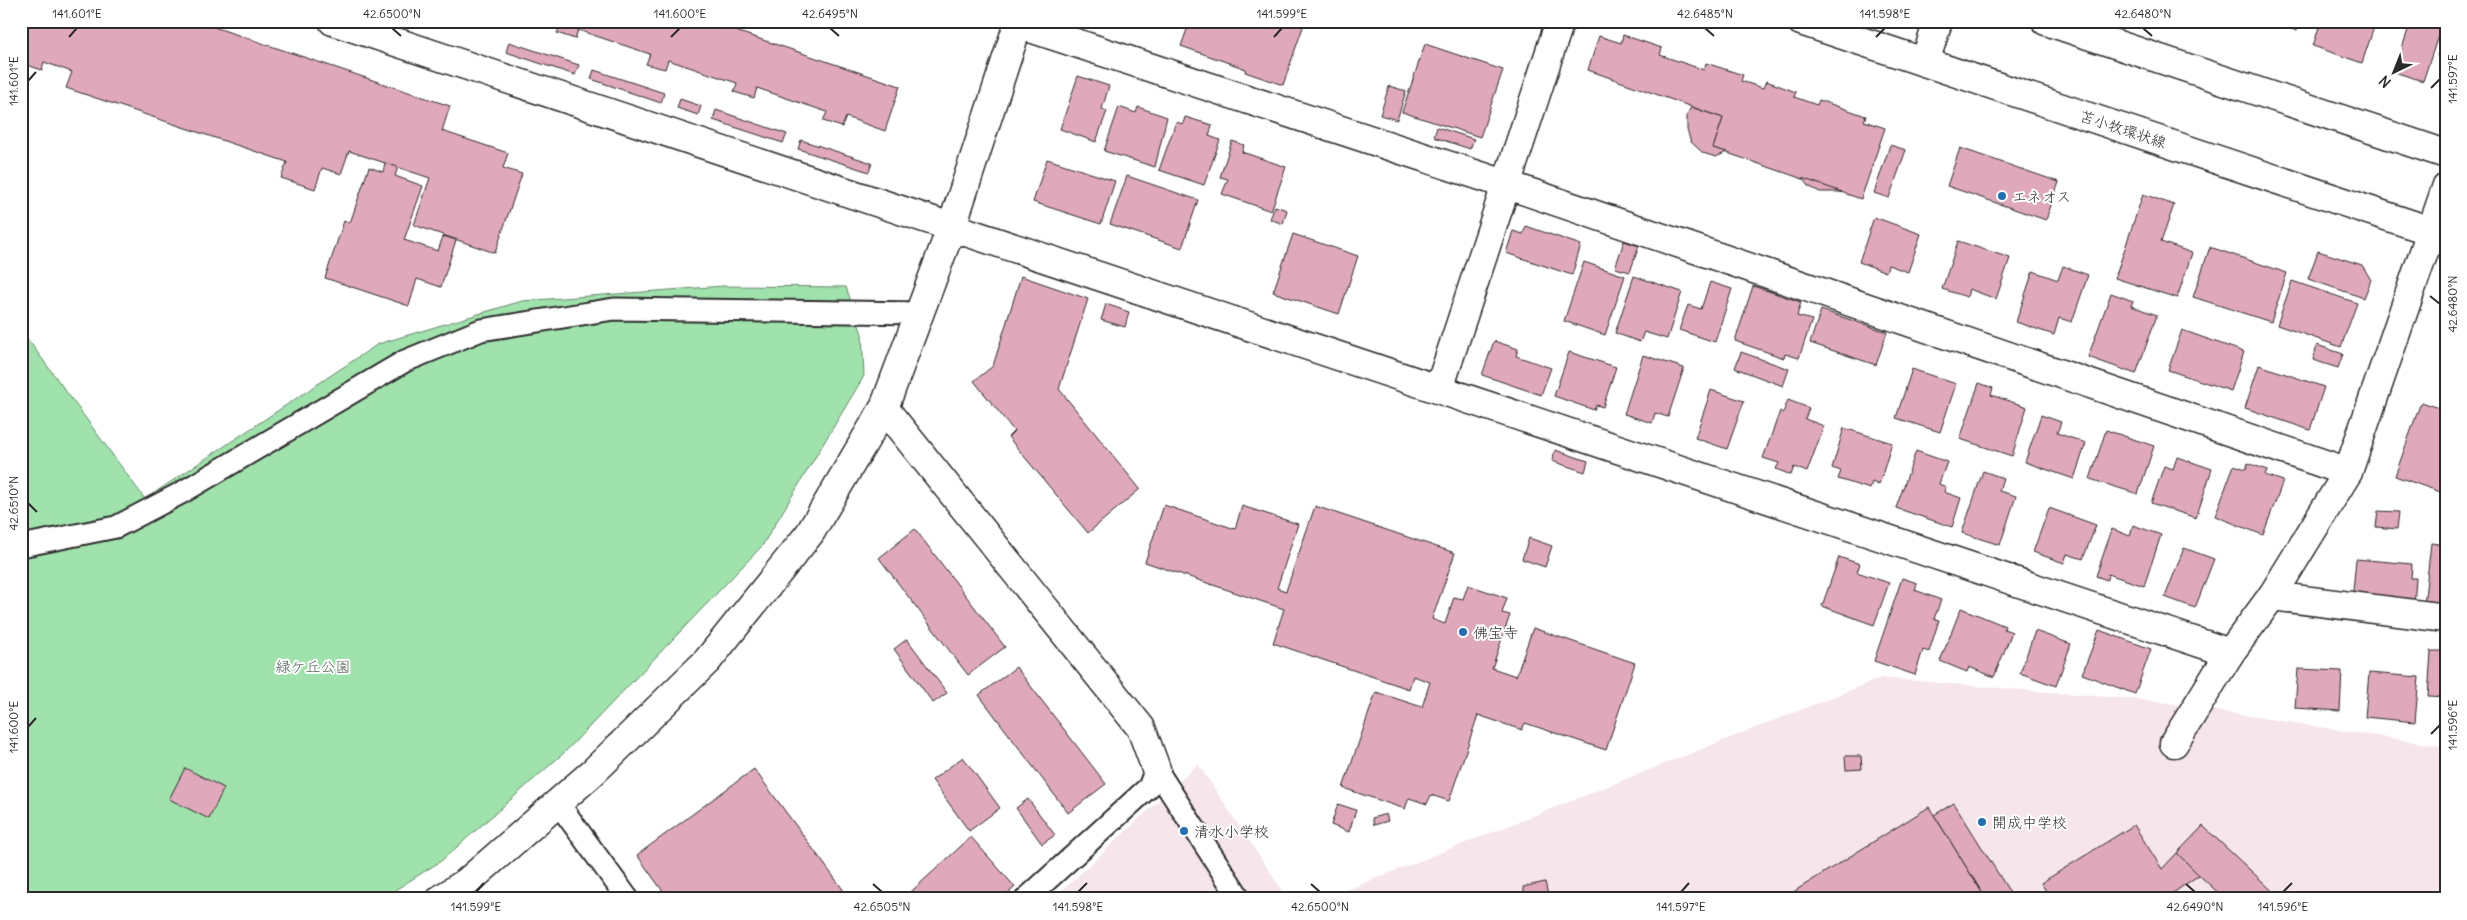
<svg xmlns="http://www.w3.org/2000/svg" width="2467" height="920" font-family="Delius,'Klee One',sans-serif">
<style>
.built{fill:#f6e5eb}
.green{fill:#a0e2ac;stroke:#66866c}
.building{fill:#e0a8bb;stroke:#2b2b2b}
.lines{fill:none;stroke-linecap:round;stroke-linejoin:round}
.service-casing{stroke:#2b2b2b;stroke-width:25}
.minor-casing{stroke:#2b2b2b;stroke-width:31}
.tertiary-casing{stroke:#2b2b2b;stroke-width:31}
.secondary-casing{stroke:#2b2b2b;stroke-width:31}
.service{stroke:#fff;stroke-width:21}
.minor{stroke:#fff;stroke-width:28}
.tertiary{stroke:#fff;stroke-width:28}
.secondary{stroke:#fff;stroke-width:28}
.ticks{fill:none;stroke:#2b2b2b;stroke-width:2}
.poi-dot{fill:#1f6fb2;stroke:#fff;stroke-width:2}
.labels{text-anchor:middle;dominant-baseline:central;stroke-width:4;stroke-linejoin:round;paint-order:stroke}
.street-label{font-size:15px;fill:#2b2b2b;stroke:#fff}
.poi-label{font-size:15px;fill:#2b2b2b;stroke:#fff;text-anchor:start}
.park-label{font-size:15px;fill:#4e6252;stroke:#fff}
.neatline{fill:none;stroke:#2b2b2b;stroke-width:2}
.ticks-label{font-size:12px;text-anchor:middle;fill:#2b2b2b}
</style>
<rect width="100%" height="100%" fill="#fff"/>
<filter id="ink" filterUnits="userSpaceOnUse"><feTurbulence type="fractalNoise" baseFrequency=".02" numOctaves="2"/><feDisplacementMap in="SourceGraphic" scale="10" xChannelSelector="R" yChannelSelector="G"/><feConvolveMatrix kernelMatrix="1 2 1 2 8 2 1 2 1" color-interpolation-filters="sRGB"/></filter>
<g filter="url(#ink)">
<g class="built">
<polygon points="1881,678 2154,701 2446,747 2446,899 1329,897"/>
<polygon points="1198,764 1288,899 1053,899"/>
</g>
<polygon class="green" points="723,286 846,287 862,334 864,376 762,546 566,751 441,861 381,899 21,899 21,330 145,499 378,344 522,301"/>
<g class="building">
<polygon points="21,21 196,21 450,106 442,131 508,153 503,168 522,174 495,253 414,225 430,178 349,151 341,174 322,168 315,189 281,178 287,162 66,88 72,72 44,62 42,70 21,63"/>
<polygon points="554,21 706,21 900,86 885,131 846,117 842,127 823,121 827,112 757,88 754,98 734,92 737,83 668,60 665,69 649,65 646,64 650,54 578,30 575,39 557,33 561,24"/>
<polygon points="1190,21 1305,21 1283,85 1245,72 1246,69 1181,46"/>
<polygon points="2269,21 2300,21 2297,31"/>
<polygon points="2321,21 2376,21 2362,63 2313,46"/>
<polygon points="2411,21 2443,21 2423,81 2394,72"/>
<polygon points="2446,30 2446,59 2437,56"/>
<polygon points="1623,35 1662,48 1660,55 1704,70 1706,63 1743,75 1741,81 1763,88 1766,81 1796,92 1794,97 1817,105 1819,100 1866,116 1864,121 1885,128 1861,199 1713,148 1723,118 1588,70 1599,36 1621,43"/>
<polygon points="509,42 579,65 575,75 506,52"/>
<polygon points="1425,44 1503,70 1480,137 1402,112"/>
<polygon points="594,70 664,93 661,103 591,79"/>
<polygon points="1078,76 1109,86 1102,109 1107,111 1096,142 1060,129"/>
<polygon points="1389,86 1406,91 1397,120 1380,115"/>
<polygon points="680,99 701,106 698,115 677,108"/>
<polygon points="1119,107 1136,113 1138,107 1167,117 1155,167 1104,151"/>
<polygon points="1691,107 1723,118 1713,148 1727,152 1716,157 1703,153 1691,142 1687,130 1687,115"/>
<polygon points="716,110 787,134 783,143 713,120"/>
<polygon points="1185,117 1212,125 1209,136 1220,140 1204,185 1159,170 1176,122 1183,124"/>
<polygon points="1437,127 1474,139 1470,149 1434,137"/>
<polygon points="801,140 872,163 869,172 798,149"/>
<polygon points="1232,141 1244,145 1242,152 1286,167 1271,211 1222,194 1228,179 1220,177"/>
<polygon points="1890,145 1906,150 1889,198 1874,193"/>
<polygon points="1960,148 2059,182 2046,220 1947,186"/>
<polygon points="1047,159 1115,181 1101,224 1033,202"/>
<polygon points="385,163 398,167 395,176 423,186 404,240 438,251 443,236 456,240 441,287 417,279 409,306 325,278 344,221 350,223 369,167 383,172"/>
<polygon points="1127,176 1198,200 1182,248 1110,224"/>
<polygon points="1802,178 1842,192 1820,192 1808,186"/>
<polygon points="2143,194 2174,205 2161,242 2192,253 2177,298 2115,278"/>
<polygon points="1275,206 1287,210 1283,224 1270,219"/>
<polygon points="1874,217 1921,234 1908,272 1888,265 1886,272 1859,262"/>
<polygon points="1526,226 1581,245 1572,275 1506,253 1513,231 1523,234"/>
<polygon points="1293,234 1358,256 1339,314 1273,292"/>
<polygon points="1624,241 1639,246 1630,272 1615,268"/>
<polygon points="1958,241 2010,258 1996,299 1969,289 1967,297 1942,289"/>
<polygon points="2210,247 2287,273 2271,322 2193,297"/>
<polygon points="2318,251 2362,265 2371,280 2364,298 2308,279"/>
<polygon points="1584,262 1625,276 1605,335 1564,321"/>
<polygon points="2063,266 2088,275 2072,322 2059,318 2054,335 2016,322 2033,271 2058,280"/>
<polygon points="1021,276 1088,299 1059,389 1140,489 1088,533 1008,437 1014,431 974,381 993,366"/>
<polygon points="1634,276 1682,292 1667,339 1644,332 1640,342 1615,333"/>
<polygon points="2292,281 2357,303 2341,347 2277,325"/>
<polygon points="1710,282 1732,289 1715,342 1679,330 1688,305 1701,309"/>
<polygon points="1753,286 1801,302 1797,316 1812,320 1799,358 1785,354 1784,358 1735,341"/>
<polygon points="2111,293 2133,301 2131,306 2157,315 2136,374 2088,357"/>
<polygon points="1106,304 1129,312 1125,327 1101,320"/>
<polygon points="1821,310 1887,332 1876,365 1810,343"/>
<polygon points="2182,330 2244,352 2231,391 2168,370"/>
<polygon points="1494,341 1518,349 1516,356 1551,368 1541,395 1482,375"/>
<polygon points="2317,345 2343,354 2338,368 2313,360"/>
<polygon points="1569,352 1616,367 1603,407 1596,405 1594,410 1554,396"/>
<polygon points="1741,352 1789,369 1783,386 1735,368"/>
<polygon points="1643,355 1684,368 1668,417 1655,413 1652,423 1624,414"/>
<polygon points="2259,365 2324,387 2310,430 2245,408"/>
<polygon points="1912,369 1956,384 1940,432 1896,418"/>
<polygon points="1979,383 1993,388 1991,395 2027,407 2012,456 1960,439"/>
<polygon points="1711,390 1744,401 1727,449 1695,438"/>
<polygon points="1788,400 1809,408 1805,419 1824,426 1807,472 1794,467 1791,475 1776,469 1779,463 1763,458 1780,411 1783,413"/>
<polygon points="2421,402 2446,410 2446,494 2395,476"/>
<polygon points="2041,415 2061,422 2057,433 2086,443 2074,479 2025,462"/>
<polygon points="1844,428 1892,443 1879,485 1872,482 1870,489 1838,479 1841,471 1832,468"/>
<polygon points="2106,430 2154,446 2138,494 2090,479"/>
<polygon points="1555,450 1588,461 1585,472 1552,461"/>
<polygon points="1916,451 1947,462 1939,484 1946,487 1944,492 1961,498 1952,527 1896,508"/>
<polygon points="2177,457 2212,469 2196,518 2151,503 2164,466 2173,469"/>
<polygon points="2248,463 2267,470 2265,475 2283,481 2263,535 2215,516 2234,465 2246,469"/>
<polygon points="1983,471 2003,478 1999,491 2016,496 2000,545 1962,533"/>
<polygon points="1164,505 1235,529 1242,506 1298,524 1277,588 1286,591 1315,506 1455,553 1432,619 1445,624 1454,597 1463,599 1468,585 1507,598 1502,613 1510,615 1492,668 1516,676 1533,628 1635,663 1606,750 1525,723 1522,730 1478,715 1449,801 1431,795 1427,804 1409,798 1405,809 1343,788 1376,692 1422,707 1430,682 1413,676 1409,689 1273,643 1284,609 1145,562"/>
<polygon points="2049,508 2096,525 2083,559 2067,554 2064,563 2033,552"/>
<polygon points="2378,511 2399,512 2397,529 2376,527"/>
<polygon points="2133,525 2161,535 2144,586 2108,574 2107,580 2096,576 2112,529 2130,536"/>
<polygon points="915,529 1005,647 968,675 879,558"/>
<polygon points="1529,538 1552,546 1545,567 1522,559"/>
<polygon points="2431,543 2446,545 2446,608 2424,606"/>
<polygon points="2184,548 2214,559 2195,608 2165,597"/>
<polygon points="1839,557 1860,564 1857,572 1889,583 1874,625 1822,606"/>
<polygon points="2356,559 2412,564 2411,578 2416,578 2414,607 2352,601"/>
<polygon points="1902,578 1917,583 1915,590 1941,600 1934,619 1939,620 1929,652 1923,650 1915,675 1874,661"/>
<polygon points="1961,608 2005,626 2004,629 2012,632 1994,677 1969,667 1967,672 1940,661"/>
<polygon points="2099,630 2151,649 2135,694 2082,674"/>
<polygon points="2035,631 2071,644 2056,686 2020,673"/>
<polygon points="907,639 947,693 933,703 894,649"/>
<polygon points="2431,651 2446,651 2445,697 2428,696"/>
<polygon points="1016,667 1106,784 1068,813 979,695"/>
<polygon points="2298,669 2342,671 2340,711 2295,708"/>
<polygon points="2369,673 2419,677 2415,722 2365,717"/>
<polygon points="1845,756 1861,756 1862,769 1846,770"/>
<polygon points="963,757 1000,808 969,831 932,780"/>
<polygon points="185,768 224,788 209,819 169,799"/>
<polygon points="754,769 850,899 669,899 659,886 637,855"/>
<polygon points="1028,799 1055,835 1042,844 1016,808"/>
<polygon points="1954,803 2014,899 1986,899 1934,815"/>
<polygon points="1338,804 1356,810 1349,832 1331,825"/>
<polygon points="1929,807 1986,899 1782,899"/>
<polygon points="1386,814 1388,821 1374,825 1372,818"/>
<polygon points="2134,825 2162,869 2177,853 2199,875 2173,893 2176,899 2051,899 2041,883"/>
<polygon points="2203,826 2281,899 2225,899 2199,875 2177,853"/>
<polygon points="971,837 1015,887 1002,899 903,899"/>
<polygon points="1545,882 1549,899 1526,899 1523,887"/>
</g>
<g class="lines">
<g class="service-casing">
<g id="service">
<polyline points="21,546 116,527 181,493 405,361 481,330 614,309 920,313"/>
<polyline points="1156,769 1240,899"/>
<polyline points="558,803 628,899"/>
<polyline points="1026,899 1149,787 1156,769"/>
</g>
</g>
<g class="minor-casing">
<g id="minor">
<polyline points="333,21 2230,653"/>
<polyline points="1018,24 1505,184 2348,472"/>
<polyline points="1925,62 1938,21"/>
<polyline points="1439,389 1560,21"/>
<polyline points="884,408 1141,728 1156,769"/>
<polyline points="2272,596 2446,618"/>
<polyline points="2174,743 2230,653 2272,596 2348,472 2446,188"/>
</g>
</g>
<g class="tertiary-casing">
<polyline id="tertiary" points="441,899 467,882 592,773 707,661 810,533 884,408 952,226 1019,21"/>
</g>
<g class="secondary-casing">
<g id="secondary">
<polyline points="1801,21 2446,236"/>
<polyline points="2046,21 2446,154"/>
</g>
</g>
<use href="#service" class="service"/>
<use href="#minor" class="minor"/>
<use href="#tertiary" class="tertiary"/>
<use href="#secondary" class="secondary"/>
</g>
</g>
<path class="ticks" d="M392,28L401,36M830,28L839,36M1705,28L1714,36M2143,28L2152,36M69,37L77,28M671,37L680,28M1274,37L1282,28M1876,37L1885,28M28,81L36,72M2431,88L2440,79M2430,296L2440,304M28,503L37,512M28,727L36,718M2431,734L2440,725M873,884L882,892M1311,884L1320,892M2186,884L2195,892M476,892L484,883M1078,892L1087,883M1681,892L1689,883M2283,892L2292,883"/>
<g class="poi-dot">
<circle cx="2002" cy="196" r="5"/>
<circle cx="1463" cy="632" r="5"/>
<circle cx="1982" cy="822" r="5"/>
<circle cx="1184" cy="831" r="5"/>
</g>
<g class="labels">
<g class="street-label">
<text transform="translate(2123 129) rotate(18)">苫小牧環状線</text>
</g>
<g class="poi-label">
<text x="2012" y="196">エネオス</text>
<text x="1473" y="632">佛宝寺</text>
<text x="1992" y="822">開成中学校</text>
<text x="1194" y="831">清水小学校</text>
</g>
<g class="park-label">
<text x="313" y="666">緑ケ丘公園</text>
</g>
</g>
<rect width="2467" height="920" fill="none" stroke="#fff" stroke-width="55"/>
<g transform="translate(2394 72) rotate(223)" stroke="#ffffff" stroke-width="4" paint-order="stroke">
<path d="M0-4L9 19L0 12L-9 19Z" fill="#2b2b2b"/>
<text y="-8" font-size="14" font-weight="bold" text-anchor="middle" fill="#2b2b2b">N</text>
</g>
<rect x="28" y="28" width="2412" height="864" class="neatline"/>
<g class="ticks-label">
<text x="77" y="18">141.601°E</text>
<text x="392" y="18">42.6500°N</text>
<text x="680" y="18">141.600°E</text>
<text x="830" y="18">42.6495°N</text>
<text x="1282" y="18">141.599°E</text>
<text x="1705" y="18">42.6485°N</text>
<text x="1885" y="18">141.598°E</text>
<text x="2143" y="18">42.6480°N</text>
<text transform="translate(2453 79) rotate(-90)" y="4">141.597°E</text>
<text transform="translate(14 81) rotate(-90)" y="4">141.601°E</text>
<text transform="translate(2453 304) rotate(-90)" y="4">42.6480°N</text>
<text transform="translate(14 503) rotate(-90)" y="4">42.6510°N</text>
<text transform="translate(2453 725) rotate(-90)" y="4">141.596°E</text>
<text transform="translate(14 727) rotate(-90)" y="4">141.600°E</text>
<text x="476" y="911">141.599°E</text>
<text x="882" y="911">42.6505°N</text>
<text x="1078" y="911">141.598°E</text>
<text x="1320" y="911">42.6500°N</text>
<text x="1681" y="911">141.597°E</text>
<text x="2195" y="911">42.6490°N</text>
<text x="2283" y="911">141.596°E</text>
</g>
</svg>
